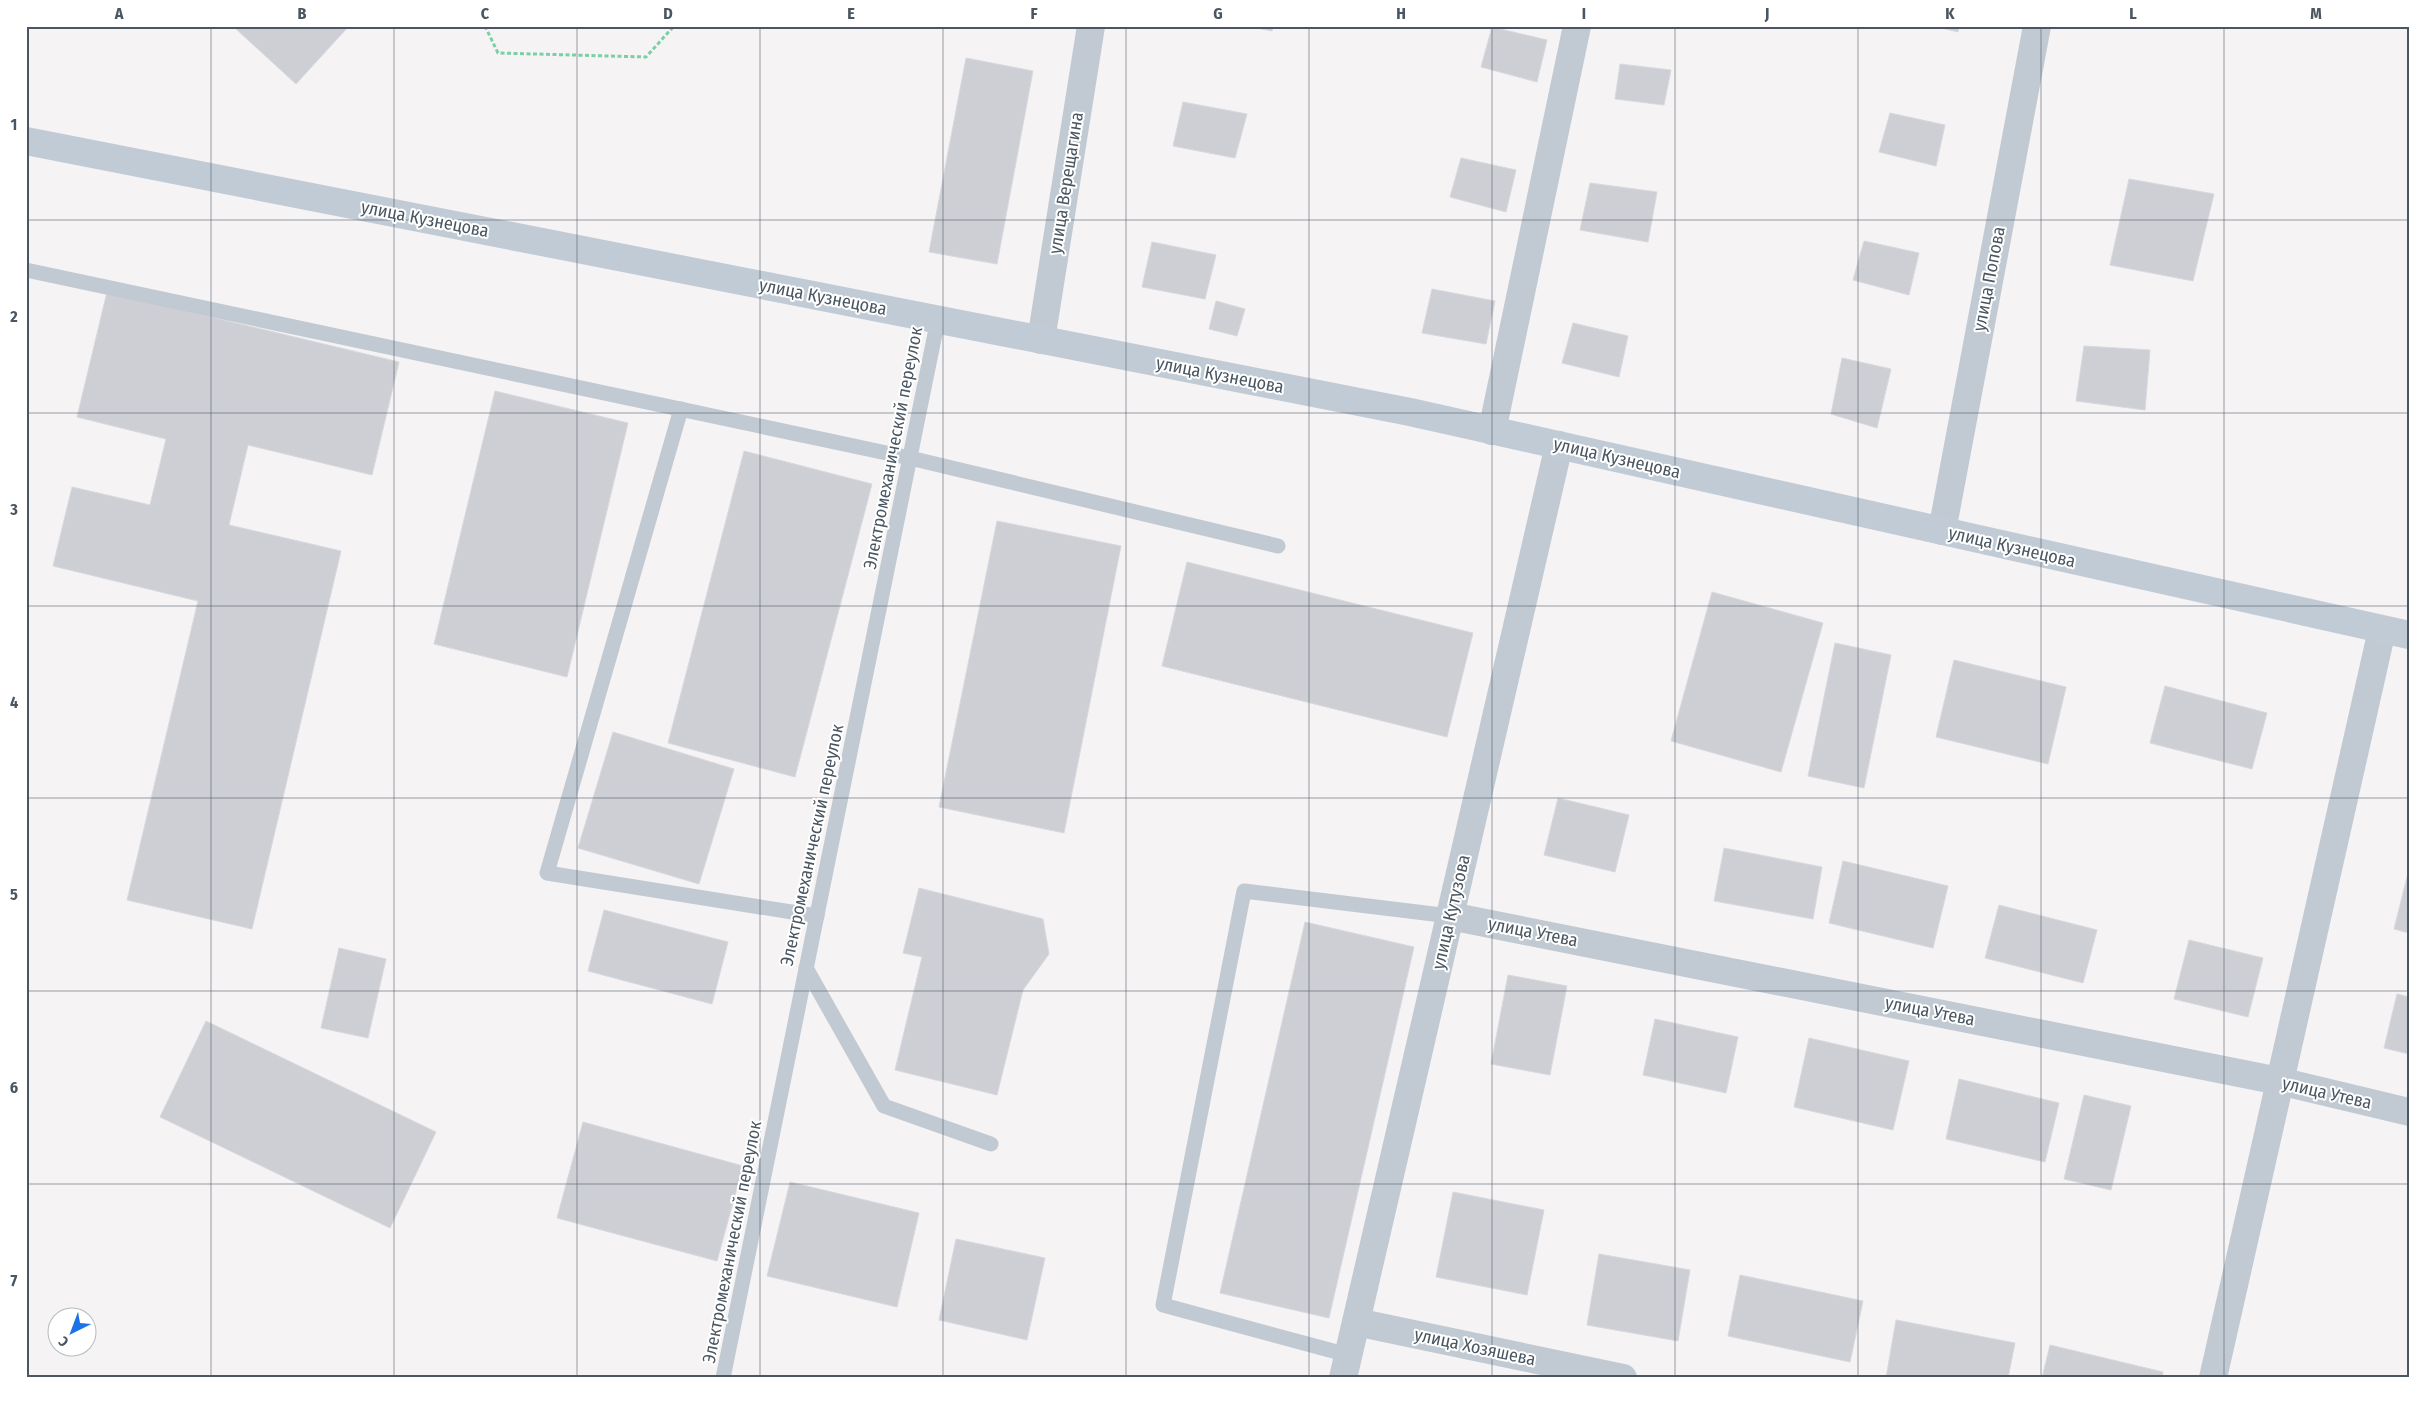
<svg xmlns="http://www.w3.org/2000/svg" width="2435" height="1404" font-family="'Fira Sans Condensed',sans-serif">
<style>
.building{fill:#cdcfd5;stroke:#d7d9de}
.lines{fill:none;stroke-linecap:round;stroke-linejoin:round}
.path{stroke:#7ad0a6;stroke-width:3;stroke-dasharray:4 2.5;stroke-linecap:butt}
.service{stroke:#c1cad2;stroke-width:15}
.minor{stroke:#c1cad2;stroke-width:28}
.secondary{stroke:#c1cbd6;stroke-width:28}
.grid{fill:none;stroke:#4a5661;stroke-width:1;stroke-opacity:0.55}
.labels{text-anchor:middle;dominant-baseline:central;stroke-width:4;stroke-linejoin:round;paint-order:stroke}
.street-label{font-size:18px;fill:#4a5661;stroke:#fff}
.neatline{fill:none;stroke:#4a5661;stroke-width:2}
.grid-label{font-size:16px;text-anchor:middle;font-weight:bold;fill:#4a5661}
</style>
<rect width="100%" height="100%" fill="#f5f3f3"/>
<g class="building">
<polygon points="238,26 349,26 296,84 236,29"/>
<polygon points="1247,26 1273,26 1272,31"/>
<polygon points="1934,26 1959,26 1958,32"/>
<polygon points="1492,27 1547,40 1537,82 1481,67"/>
<polygon points="966,58 1033,71 997,264 929,252"/>
<polygon points="1620,64 1671,70 1664,105 1615,99"/>
<polygon points="1183,102 1247,114 1235,158 1173,146"/>
<polygon points="1890,113 1945,125 1936,166 1879,152"/>
<polygon points="1461,158 1516,170 1506,212 1450,197"/>
<polygon points="2129,179 2214,194 2193,281 2110,265"/>
<polygon points="1590,183 1657,192 1648,242 1580,230"/>
<polygon points="1864,241 1919,253 1909,295 1853,280"/>
<polygon points="1152,242 1216,255 1205,299 1142,287"/>
<polygon points="1432,289 1495,301 1486,344 1422,333"/>
<polygon points="107,292 399,362 372,475 248,445 229,525 341,551 252,929 127,900 198,601 53,566 72,487 150,505 166,439 77,417"/>
<polygon points="1216,301 1245,309 1237,336 1209,329"/>
<polygon points="1573,323 1628,336 1619,377 1562,363"/>
<polygon points="2084,346 2150,350 2145,410 2076,401"/>
<polygon points="1842,358 1891,369 1877,428 1831,414"/>
<polygon points="495,391 628,423 567,677 434,644"/>
<polygon points="744,451 872,484 795,777 668,743"/>
<polygon points="997,521 1121,546 1064,833 939,807"/>
<polygon points="1187,562 1473,633 1447,737 1162,666"/>
<polygon points="1712,592 1823,623 1781,772 1671,741"/>
<polygon points="1835,643 1891,655 1864,788 1808,776"/>
<polygon points="1954,660 2066,687 2048,764 1936,737"/>
<polygon points="2165,686 2267,713 2252,769 2150,743"/>
<polygon points="613,732 734,769 699,884 578,848"/>
<polygon points="1558,798 1629,815 1615,872 1544,855"/>
<polygon points="1724,848 1822,867 1813,919 1714,901"/>
<polygon points="1843,861 1948,886 1933,948 1829,923"/>
<polygon points="2409,869 2409,933 2394,929"/>
<polygon points="919,888 1043,919 1049,954 1023,990 997,1095 895,1070 922,957 903,953"/>
<polygon points="1999,905 2097,930 2083,983 1985,958"/>
<polygon points="604,910 728,942 712,1004 588,971"/>
<polygon points="1305,922 1414,947 1329,1318 1220,1293"/>
<polygon points="2189,940 2263,958 2248,1017 2174,999"/>
<polygon points="339,948 386,959 368,1038 321,1028"/>
<polygon points="1508,975 1567,986 1550,1075 1491,1064"/>
<polygon points="2397,994 2409,997 2409,1054 2384,1048"/>
<polygon points="1655,1019 1738,1037 1726,1093 1643,1075"/>
<polygon points="206,1021 436,1132 390,1228 160,1117"/>
<polygon points="1809,1038 1909,1061 1893,1130 1794,1107"/>
<polygon points="1959,1079 2059,1103 2045,1162 1946,1139"/>
<polygon points="2084,1095 2131,1106 2111,1190 2064,1179"/>
<polygon points="583,1122 743,1166 717,1261 557,1218"/>
<polygon points="790,1182 919,1213 897,1307 767,1276"/>
<polygon points="1453,1192 1544,1210 1527,1295 1436,1277"/>
<polygon points="956,1239 1045,1258 1027,1340 939,1320"/>
<polygon points="1599,1254 1690,1270 1678,1341 1587,1325"/>
<polygon points="1740,1275 1863,1301 1850,1362 1728,1336"/>
<polygon points="1896,1320 2015,1343 2008,1378 1886,1378"/>
<polygon points="2050,1345 2163,1372 2162,1378 2042,1378"/>
</g>
<g class="lines">
<polyline class="path" points="485,26 498,53 646,57 674,26"/>
<g class="service">
<polyline points="26,270 910,458 1278,546"/>
<polyline points="681,409 547,873 817,916"/>
<polyline points="806,968 884,1106 991,1144"/>
<polyline points="1348,1355 1163,1305 1244,891 1450,916"/>
<polyline points="723,1378 938,319"/>
</g>
<g class="minor">
<polyline points="1041,340 1091,26"/>
<polyline points="1492,431 1577,26"/>
<polyline points="1942,531 2037,26"/>
<polyline points="1450,916 2279,1081 2409,1112"/>
<polyline points="1356,1322 1623,1378"/>
<polyline points="1343,1378 1559,445"/>
<polyline points="2213,1378 2382,630"/>
</g>
<polyline class="secondary" points="26,141 1410,412 2409,635"/>
</g>
<path class="grid" d="M211,26V1378M394,26V1378M577,26V1378M760,26V1378M943,26V1378M1126,26V1378M1309,26V1378M1492,26V1378M1675,26V1378M1858,26V1378M2041,26V1378M2224,26V1378M26,220H2409M26,413H2409M26,606H2409M26,798H2409M26,991H2409M26,1184H2409"/>
<g class="labels">
<g class="street-label">
<text transform="translate(1066 183) rotate(-81)">улица Верещагина</text>
<text transform="translate(425 219) rotate(11)">улица Кузнецова</text>
<text transform="translate(1989 279) rotate(-79)">улица Попова</text>
<text transform="translate(823 297) rotate(11)">улица Кузнецова</text>
<text transform="translate(1220 375) rotate(11)">улица Кузнецова</text>
<text transform="translate(893 448) rotate(-79)">Электромеханический переулок</text>
<text transform="translate(1617 458) rotate(13)">улица Кузнецова</text>
<text transform="translate(2012 547) rotate(13)">улица Кузнецова</text>
<text transform="translate(812 845) rotate(-78)">Электромеханический переулок</text>
<text transform="translate(1451 912) rotate(-77)">улица Кутузова</text>
<text transform="translate(1533 932) rotate(11)">улица Утева</text>
<text transform="translate(1930 1011) rotate(11)">улица Утева</text>
<text transform="translate(2327 1093) rotate(13)">улица Утева</text>
<text transform="translate(732 1242) rotate(-79)">Электромеханический переулок</text>
<text transform="translate(1475 1347) rotate(12)">улица Хозяшева</text>
</g>
</g>
<rect width="2435" height="1404" fill="none" stroke="#ffffff" stroke-width="55"/>
<g transform="translate(72 1332) rotate(222)"><circle r="24" fill="#ffffff" stroke="#b7bbc0"/>
<path d="M0-4L9 19L0 12L-9 19Z" fill="#1a73e8"/>
<text y="-8" font-size="14" font-weight="bold" text-anchor="middle" fill="#4a5661">С</text>
</g>
<rect x="28" y="28" width="2380" height="1348" class="neatline"/>
<g class="grid-label">
<text x="119" y="19">A</text>
<text x="302" y="19">B</text>
<text x="485" y="19">C</text>
<text x="668" y="19">D</text>
<text x="851" y="19">E</text>
<text x="1034" y="19">F</text>
<text x="1218" y="19">G</text>
<text x="1401" y="19">H</text>
<text x="1584" y="19">I</text>
<text x="1767" y="19">J</text>
<text x="1950" y="19">K</text>
<text x="2133" y="19">L</text>
<text x="2316" y="19">M</text>
<text x="14" y="130">1</text>
<text x="14" y="322">2</text>
<text x="14" y="515">3</text>
<text x="14" y="708">4</text>
<text x="14" y="900">5</text>
<text x="14" y="1093">6</text>
<text x="14" y="1286">7</text>
</g>
</svg>
